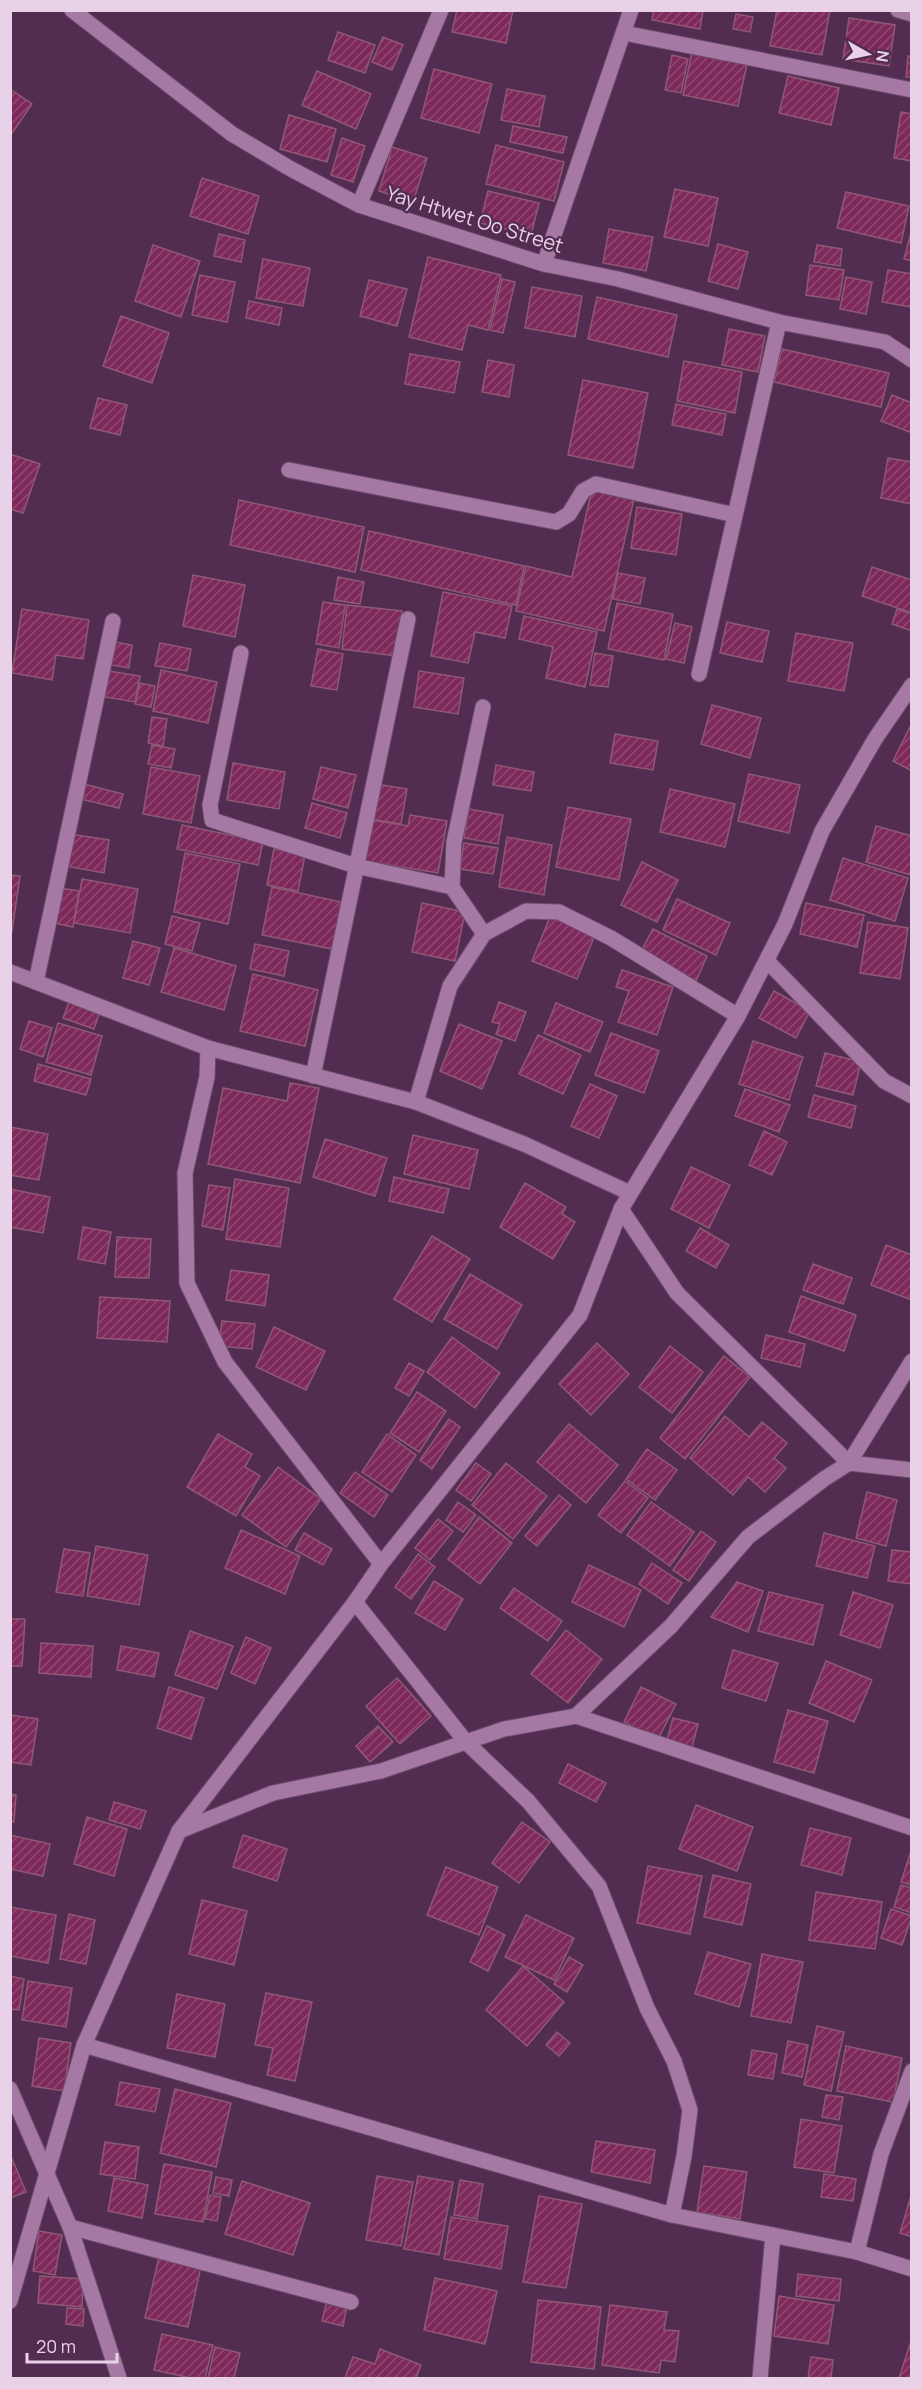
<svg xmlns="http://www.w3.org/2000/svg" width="922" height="2389" font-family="Manrope,sans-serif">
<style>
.building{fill:url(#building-hatch);stroke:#8f5975;stroke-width:1.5}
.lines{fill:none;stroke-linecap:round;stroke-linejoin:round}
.minor-casing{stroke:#6d4b6c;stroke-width:17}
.minor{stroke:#a579a3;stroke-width:15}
.labels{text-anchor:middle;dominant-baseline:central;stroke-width:4.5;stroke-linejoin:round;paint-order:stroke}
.street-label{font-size:20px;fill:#e9d1e7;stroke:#532c52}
</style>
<defs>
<pattern id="building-hatch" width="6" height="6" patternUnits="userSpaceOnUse" patternTransform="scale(1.5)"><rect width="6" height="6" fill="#7e295b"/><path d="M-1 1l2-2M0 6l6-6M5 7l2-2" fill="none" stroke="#904773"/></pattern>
</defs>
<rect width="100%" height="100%" fill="#532c52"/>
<g class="building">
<polygon points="457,10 513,10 506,43 452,32"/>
<polygon points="654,10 703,10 700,29 652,20"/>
<polygon points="777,10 830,10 822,55 770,46"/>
<polygon points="736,14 753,17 750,32 733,29"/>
<polygon points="849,18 895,25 889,66 843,59"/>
<polygon points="338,32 375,45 365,73 328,60"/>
<polygon points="383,37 403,45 392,70 372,62"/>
<polygon points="692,52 747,64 738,106 683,95"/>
<polygon points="672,55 688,59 681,93 665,90"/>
<polygon points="908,56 912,57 912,77 906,77"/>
<polygon points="434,69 492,84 479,133 421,118"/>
<polygon points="317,71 371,94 356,129 302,105"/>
<polygon points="788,76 839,88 831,125 779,113"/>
<polygon points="10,89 32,104 10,136"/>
<polygon points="507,89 545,96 539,127 501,120"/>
<polygon points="901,112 912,114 912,161 894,158"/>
<polygon points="289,115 336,129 327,162 280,149"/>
<polygon points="513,126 567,137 563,153 510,142"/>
<polygon points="342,138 365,146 353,182 331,175"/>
<polygon points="496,145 564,162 554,201 486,184"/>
<polygon points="392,147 427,158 413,202 379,191"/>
<polygon points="202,178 259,196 248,234 190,216"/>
<polygon points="675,189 718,198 708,246 664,237"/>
<polygon points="488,191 539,203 531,235 480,223"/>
<polygon points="846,192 909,206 901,243 837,228"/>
<polygon points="609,229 653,237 646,271 603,263"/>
<polygon points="912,229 912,261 904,259"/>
<polygon points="219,234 245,240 241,262 214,256"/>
<polygon points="718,244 748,252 738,289 708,281"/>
<polygon points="153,245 200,261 181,317 135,301"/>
<polygon points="817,245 842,249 840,266 814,262"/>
<polygon points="428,257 501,275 488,330 468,325 462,350 409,337"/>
<polygon points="263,259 310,268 303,306 256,298"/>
<polygon points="810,265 844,270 839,300 806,295"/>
<polygon points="888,270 912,274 912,307 882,302"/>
<polygon points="200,275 235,282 227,322 192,315"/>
<polygon points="846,277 872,282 866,314 840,309"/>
<polygon points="502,279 515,282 503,333 490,330"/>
<polygon points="369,280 407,289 397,326 360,316"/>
<polygon points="532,287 582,296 575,337 525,328"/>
<polygon points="597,297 677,315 668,357 588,339"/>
<polygon points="249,301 282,308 279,325 246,318"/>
<polygon points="121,316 169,333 152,383 103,366"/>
<polygon points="729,329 765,336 758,372 722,365"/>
<polygon points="782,349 889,373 881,407 774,382"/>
<polygon points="410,354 460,362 454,393 405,384"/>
<polygon points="488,360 514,365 509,397 482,392"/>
<polygon points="684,361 742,372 735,413 677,401"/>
<polygon points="583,380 648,393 633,468 568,455"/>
<polygon points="892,395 912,403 912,433 881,421"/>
<polygon points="98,398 127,405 120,435 90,428"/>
<polygon points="676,404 726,414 722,435 672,425"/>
<polygon points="10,454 40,464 23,513 10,509"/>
<polygon points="888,458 912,462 912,504 881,498"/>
<polygon points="592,489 634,499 604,631 516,611 526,566 572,577"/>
<polygon points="239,500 364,527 355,572 230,545"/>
<polygon points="637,507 682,514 676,555 631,548"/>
<polygon points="369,531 524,566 516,605 361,570"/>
<polygon points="872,567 912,580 912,613 862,596"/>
<polygon points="618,573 645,578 640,604 613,599"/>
<polygon points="193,575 245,585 235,637 183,626"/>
<polygon points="338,577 364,582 360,604 334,600"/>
<polygon points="443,592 512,606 505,638 475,632 468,663 431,656"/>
<polygon points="323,602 345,605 339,648 316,644"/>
<polygon points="617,603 673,614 664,660 608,649"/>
<polygon points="347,605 402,611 396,656 342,649"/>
<polygon points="22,609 89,620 83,659 56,655 52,680 12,673"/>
<polygon points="897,609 912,614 912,631 892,624"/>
<polygon points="524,616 597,632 585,687 546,678 553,647 519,639"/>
<polygon points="727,622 769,631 762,662 720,653"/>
<polygon points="675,623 692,627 684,663 666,659"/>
<polygon points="796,633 853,643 844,691 788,681"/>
<polygon points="109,641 132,645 129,668 106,664"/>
<polygon points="160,643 191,649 187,671 155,666"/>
<polygon points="318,649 343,654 337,690 311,686"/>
<polygon points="595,653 613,656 608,687 590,685"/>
<polygon points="103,670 140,676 135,702 99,696"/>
<polygon points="161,670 217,682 208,723 153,711"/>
<polygon points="419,671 464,678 458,714 414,707"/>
<polygon points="140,683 155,686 151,707 135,704"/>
<polygon points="712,705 761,718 750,758 701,744"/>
<polygon points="152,717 167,719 163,746 148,743"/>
<polygon points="911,725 912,725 912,771 893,761"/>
<polygon points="615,734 658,741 653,770 610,763"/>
<polygon points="152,745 175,749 171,768 148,764"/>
<polygon points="233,763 285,772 279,809 227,800"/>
<polygon points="496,765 534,772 531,791 493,785"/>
<polygon points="151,767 200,776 191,823 143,814"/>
<polygon points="321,767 356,775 348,808 313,799"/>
<polygon points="749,774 800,785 789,833 738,821"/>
<polygon points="80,783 123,794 119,808 76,798"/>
<polygon points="376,784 407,789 401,824 370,819"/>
<polygon points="670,789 735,804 725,847 660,832"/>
<polygon points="312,803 347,813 340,838 305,828"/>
<polygon points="568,807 631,819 619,880 556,867"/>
<polygon points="469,809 503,815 498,844 464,838"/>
<polygon points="410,815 447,821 438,873 364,861 371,820 408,826"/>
<polygon points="182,825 263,842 258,865 177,849"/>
<polygon points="876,826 912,836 911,875 866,862"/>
<polygon points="70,834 109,840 104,873 65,866"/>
<polygon points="507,837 552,845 544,895 499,887"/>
<polygon points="464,843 498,848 493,874 460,869"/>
<polygon points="274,849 305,855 298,891 267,885"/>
<polygon points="185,853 240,864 228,924 174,912"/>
<polygon points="843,858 908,878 895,921 830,900"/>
<polygon points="642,862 678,880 657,922 621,905"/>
<polygon points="10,875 20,876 12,931 10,931"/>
<polygon points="82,879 138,889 130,933 74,923"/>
<polygon points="272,887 341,902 332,949 262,935"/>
<polygon points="59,888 79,891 73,927 54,923"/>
<polygon points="677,899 730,923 716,955 663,930"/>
<polygon points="422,903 465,912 455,961 412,952"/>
<polygon points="806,903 864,915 857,947 800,934"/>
<polygon points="172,916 200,923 192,951 165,944"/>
<polygon points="550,917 595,935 577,979 532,961"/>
<polygon points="868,922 908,928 900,979 860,973"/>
<polygon points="653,929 707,956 696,981 640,953"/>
<polygon points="133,941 160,948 149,985 123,978"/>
<polygon points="255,944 289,951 284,976 250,969"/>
<polygon points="174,948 236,966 224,1010 161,992"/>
<polygon points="622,970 673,987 657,1035 618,1022 629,991 616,987"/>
<polygon points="253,974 318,990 305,1046 240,1031"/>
<polygon points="774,991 810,1011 796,1038 759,1018"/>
<polygon points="71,997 101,1008 94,1029 63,1018"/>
<polygon points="499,1002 526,1012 515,1041 496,1034 500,1024 492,1022"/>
<polygon points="556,1003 603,1022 590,1052 544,1033"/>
<polygon points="29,1021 52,1028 43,1057 20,1049"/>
<polygon points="58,1023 102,1036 91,1075 46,1062"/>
<polygon points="459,1024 502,1041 482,1089 440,1071"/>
<polygon points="611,1033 659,1051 644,1093 595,1075"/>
<polygon points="538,1035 581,1055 563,1094 519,1074"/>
<polygon points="753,1041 803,1057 789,1100 739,1084"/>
<polygon points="825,1053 861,1062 853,1095 816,1086"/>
<polygon points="38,1064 91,1079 86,1095 34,1081"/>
<polygon points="290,1083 319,1088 300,1183 208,1164 223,1088 287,1101"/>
<polygon points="590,1084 617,1096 599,1138 571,1126"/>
<polygon points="745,1089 790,1105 779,1132 735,1116"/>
<polygon points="814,1095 856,1106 851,1128 808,1117"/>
<polygon points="10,1127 48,1134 39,1180 10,1175"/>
<polygon points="764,1131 787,1142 772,1175 749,1165"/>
<polygon points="413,1135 478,1150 469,1189 404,1174"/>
<polygon points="325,1139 387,1158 375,1196 313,1177"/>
<polygon points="691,1167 730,1185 709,1228 671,1209"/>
<polygon points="394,1177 449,1189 443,1213 389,1201"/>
<polygon points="235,1179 289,1188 280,1247 226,1239"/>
<polygon points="525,1183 566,1207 562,1214 575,1222 553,1259 500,1227"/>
<polygon points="209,1185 230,1188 223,1230 202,1226"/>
<polygon points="10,1189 50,1197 43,1233 10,1227"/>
<polygon points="83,1227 111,1232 105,1264 78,1259"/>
<polygon points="700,1228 729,1245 716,1268 686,1251"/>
<polygon points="432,1236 470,1259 432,1322 394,1299"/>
<polygon points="117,1237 151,1239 149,1278 115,1277"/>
<polygon points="886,1245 912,1255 912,1300 871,1285"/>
<polygon points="813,1264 852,1278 843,1304 803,1290"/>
<polygon points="231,1270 269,1275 265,1306 226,1300"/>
<polygon points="470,1274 522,1305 497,1349 444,1319"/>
<polygon points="801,1296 856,1315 844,1351 789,1332"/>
<polygon points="100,1297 170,1301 167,1342 97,1338"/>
<polygon points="222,1321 255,1324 252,1349 219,1346"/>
<polygon points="274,1327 325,1351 306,1390 256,1367"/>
<polygon points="766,1335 805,1344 800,1367 761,1358"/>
<polygon points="452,1337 500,1373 475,1408 427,1372"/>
<polygon points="597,1343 629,1374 591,1415 559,1384"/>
<polygon points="670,1346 703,1372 672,1413 639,1387"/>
<polygon points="724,1356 750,1377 685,1459 660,1438"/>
<polygon points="409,1363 424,1371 409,1396 395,1388"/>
<polygon points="417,1392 446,1411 419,1452 390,1433"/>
<polygon points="725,1416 749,1437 762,1422 787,1443 774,1458 786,1468 765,1492 748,1477 733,1495 690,1458"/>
<polygon points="449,1419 460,1427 432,1469 420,1460"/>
<polygon points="569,1424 618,1465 586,1503 537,1462"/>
<polygon points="218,1434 252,1454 245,1467 260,1476 236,1516 187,1487"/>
<polygon points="387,1434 416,1455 392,1492 362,1472"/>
<polygon points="647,1449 677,1470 655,1500 626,1479"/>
<polygon points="476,1463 491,1474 471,1501 456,1490"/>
<polygon points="506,1463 547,1496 513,1539 472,1505"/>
<polygon points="278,1467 321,1499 286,1547 242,1515"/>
<polygon points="355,1472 388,1495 374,1517 340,1493"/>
<polygon points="625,1481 648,1498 621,1533 598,1515"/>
<polygon points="867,1492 897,1500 886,1546 856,1538"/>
<polygon points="559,1495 571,1505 537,1546 525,1536"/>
<polygon points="458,1502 476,1515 463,1532 446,1520"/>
<polygon points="651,1502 694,1532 670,1566 627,1535"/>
<polygon points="479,1517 512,1543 480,1584 448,1559"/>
<polygon points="438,1519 453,1531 430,1560 415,1548"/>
<polygon points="241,1530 300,1556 285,1594 225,1568"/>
<polygon points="701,1531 716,1542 689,1581 673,1570"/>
<polygon points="304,1533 332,1549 323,1565 295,1550"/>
<polygon points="824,1533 875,1546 867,1578 816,1566"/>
<polygon points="96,1546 148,1555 139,1605 87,1596"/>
<polygon points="64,1549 90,1553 83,1596 56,1592"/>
<polygon points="892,1550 912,1552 912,1584 888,1581"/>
<polygon points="418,1554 435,1567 411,1599 395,1587"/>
<polygon points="652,1563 682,1583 668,1604 639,1584"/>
<polygon points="589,1565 641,1590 624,1627 572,1602"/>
<polygon points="434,1581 463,1599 445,1630 415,1613"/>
<polygon points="737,1582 763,1591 748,1632 711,1617"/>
<polygon points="514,1588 562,1621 548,1641 500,1608"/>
<polygon points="769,1592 823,1605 813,1645 758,1631"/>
<polygon points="853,1592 893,1605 880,1648 840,1635"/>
<polygon points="10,1619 25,1619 22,1666 10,1666"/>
<polygon points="566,1630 602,1659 568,1703 531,1674"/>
<polygon points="190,1631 233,1646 217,1689 175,1675"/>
<polygon points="246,1637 271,1648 255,1684 231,1673"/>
<polygon points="41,1643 93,1646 91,1677 39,1673"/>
<polygon points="121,1646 159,1653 154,1677 117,1670"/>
<polygon points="733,1650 778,1663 766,1701 722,1688"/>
<polygon points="826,1661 872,1680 854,1722 809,1703"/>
<polygon points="397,1678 431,1716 400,1744 366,1706"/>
<polygon points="169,1687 204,1698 191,1739 157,1728"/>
<polygon points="641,1687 676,1704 658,1739 624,1722"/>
<polygon points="788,1710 828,1721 814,1773 774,1762"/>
<polygon points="10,1715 38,1719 31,1765 10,1762"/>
<polygon points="673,1718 698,1724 691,1751 666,1744"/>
<polygon points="378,1726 393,1742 370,1762 356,1746"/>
<polygon points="568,1764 606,1783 596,1802 559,1783"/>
<polygon points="10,1794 16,1795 14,1822 10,1821"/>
<polygon points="114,1802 146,1811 140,1829 109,1820"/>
<polygon points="696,1805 753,1827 737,1871 679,1849"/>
<polygon points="87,1817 127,1829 114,1876 74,1864"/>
<polygon points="522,1822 550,1842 519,1883 492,1863"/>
<polygon points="810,1828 851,1838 842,1875 801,1865"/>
<polygon points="10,1835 50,1844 43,1876 10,1869"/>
<polygon points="243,1835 287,1849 277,1881 233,1867"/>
<polygon points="912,1848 912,1885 901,1882"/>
<polygon points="648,1866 702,1876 690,1934 637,1923"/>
<polygon points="446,1867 498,1887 479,1935 427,1915"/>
<polygon points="713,1875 751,1884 742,1925 704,1917"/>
<polygon points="901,1885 912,1888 912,1913 894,1907"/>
<polygon points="816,1892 882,1902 875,1949 809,1940"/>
<polygon points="202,1900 247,1911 234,1965 189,1954"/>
<polygon points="10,1907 56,1915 48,1963 10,1956"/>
<polygon points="891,1909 912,1916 902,1945 881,1938"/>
<polygon points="69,1914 95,1920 86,1964 60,1959"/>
<polygon points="526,1915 574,1938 554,1980 505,1957"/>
<polygon points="487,1926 505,1935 488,1971 470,1962"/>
<polygon points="708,1952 751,1964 739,2007 695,1994"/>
<polygon points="762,1954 803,1962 791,2023 751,2016"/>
<polygon points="569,1957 583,1965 567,1992 554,1984"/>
<polygon points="523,1966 564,2002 527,2046 486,2010"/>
<polygon points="10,1976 24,1979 19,2010 10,2009"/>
<polygon points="28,1981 72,1988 66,2027 22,2020"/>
<polygon points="266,1993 312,2002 295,2081 267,2075 273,2048 255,2045"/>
<polygon points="177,1994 225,2004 215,2057 167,2048"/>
<polygon points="817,2026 844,2032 831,2091 804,2085"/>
<polygon points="557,2032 570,2043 559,2056 546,2045"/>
<polygon points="39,2038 71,2043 64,2091 32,2086"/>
<polygon points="788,2041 808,2045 802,2077 782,2073"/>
<polygon points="846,2046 902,2058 893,2102 837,2091"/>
<polygon points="752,2050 777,2054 773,2079 748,2075"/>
<polygon points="120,2082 160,2089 155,2112 116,2105"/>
<polygon points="175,2089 231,2103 216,2167 160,2153"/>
<polygon points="826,2095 843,2097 839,2120 822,2117"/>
<polygon points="801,2119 842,2126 834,2173 794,2167"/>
<polygon points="596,2141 655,2150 650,2183 591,2172"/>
<polygon points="105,2142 139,2147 135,2179 100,2174"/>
<polygon points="10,2154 26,2192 10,2198"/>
<polygon points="164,2164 212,2172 203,2222 155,2214"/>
<polygon points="704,2166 747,2172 740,2219 697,2212"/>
<polygon points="824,2174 856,2179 853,2201 821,2197"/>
<polygon points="377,2176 413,2182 401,2246 366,2240"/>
<polygon points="418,2176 453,2182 439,2255 404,2249"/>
<polygon points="216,2177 232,2180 229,2196 213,2193"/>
<polygon points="114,2178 148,2185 142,2218 108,2211"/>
<polygon points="460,2180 483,2184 477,2219 454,2215"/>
<polygon points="242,2181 310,2203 293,2255 225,2234"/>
<polygon points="912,2192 912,2237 900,2233"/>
<polygon points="210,2195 221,2197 217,2221 205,2219"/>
<polygon points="539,2196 582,2204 566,2288 523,2282"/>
<polygon points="451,2217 508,2226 501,2269 444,2259"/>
<polygon points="39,2231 62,2235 55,2275 33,2271"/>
<polygon points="159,2257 201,2266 188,2327 145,2318"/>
<polygon points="798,2274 841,2279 839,2301 796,2296"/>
<polygon points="40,2276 83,2279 82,2307 38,2303"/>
<polygon points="435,2278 497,2291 485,2344 424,2330"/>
<polygon points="779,2296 834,2305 828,2344 774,2336"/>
<polygon points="538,2300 601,2307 594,2369 531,2362"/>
<polygon points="327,2301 347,2306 343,2326 322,2321"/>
<polygon points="610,2305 667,2312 664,2330 679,2331 675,2362 661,2360 659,2373 602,2365"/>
<polygon points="67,2308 84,2309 83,2326 66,2324"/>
<polygon points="162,2334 213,2345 205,2378 191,2378 154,2370"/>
<polygon points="911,2341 912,2378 899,2378"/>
<polygon points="215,2347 240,2353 234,2378 208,2378"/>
<polygon points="380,2349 421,2365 416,2378 345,2378 353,2357 375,2364"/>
<polygon points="811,2357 833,2360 831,2378 808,2378"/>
</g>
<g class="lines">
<g class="minor-casing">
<g id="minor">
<polyline points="72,10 232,134 291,169 359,205 544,264 618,279 779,322 885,342 912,360"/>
<polyline points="898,10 912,14"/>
<polyline points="624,33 912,90"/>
<polyline points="359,205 441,10"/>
<polyline points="544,264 631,10"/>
<polyline points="289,470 556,522 569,514 583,491 596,484 735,515"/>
<polyline points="241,653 210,805 212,820 356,866 452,887"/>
<polyline points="699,674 779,322"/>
<polyline points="483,707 454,842 452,887 484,934"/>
<polyline points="767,961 884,1081 912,1096"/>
<polyline points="10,972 208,1048 416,1102 524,1144 630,1193"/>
<polyline points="36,982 113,621"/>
<polyline points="208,1048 207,1077 185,1173 187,1283 225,1362 381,1564"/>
<polyline points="313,1076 408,619"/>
<polyline points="416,1102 450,986 484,934 526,911 559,912 611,938 738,1016"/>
<polyline points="621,1209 677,1293 849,1463 912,1470"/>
<polyline points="355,1602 466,1742 528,1801 599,1886 647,2008 674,2061 690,2110 684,2156 672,2215"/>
<polyline points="576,1716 912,1828"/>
<polyline points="179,1831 273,1793 381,1771 504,1729 576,1716 671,1626 748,1537 824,1479 849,1463 912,1361"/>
<polyline points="84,2045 672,2215 857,2252 912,2269"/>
<polyline points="10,2089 70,2227 119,2378"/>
<polyline points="70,2227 351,2302"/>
<polyline points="857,2252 881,2154 912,2071"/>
<polyline points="10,2301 84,2045 179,1831 355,1602 381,1564 580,1315 621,1209 738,1016 785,924 822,831 875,739 912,685"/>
<polyline points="760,2378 773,2235"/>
</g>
</g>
<use href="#minor" class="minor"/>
</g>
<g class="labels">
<g class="street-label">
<text transform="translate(475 219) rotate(17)">Yay Htwet Oo Street</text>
</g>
</g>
<rect width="922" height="2389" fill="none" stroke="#e9d1e7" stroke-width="24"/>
<g transform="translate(868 54) rotate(99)" stroke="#532c52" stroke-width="4.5" paint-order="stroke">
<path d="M0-4.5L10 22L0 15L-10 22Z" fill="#e9d1e7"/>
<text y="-9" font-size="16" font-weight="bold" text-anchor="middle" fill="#e9d1e7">N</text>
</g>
<path d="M27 2353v9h90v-9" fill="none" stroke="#e9d1e7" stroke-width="3"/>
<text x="36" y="2353" font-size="18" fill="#e9d1e7" stroke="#532c52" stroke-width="4.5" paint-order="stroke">20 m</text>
</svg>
